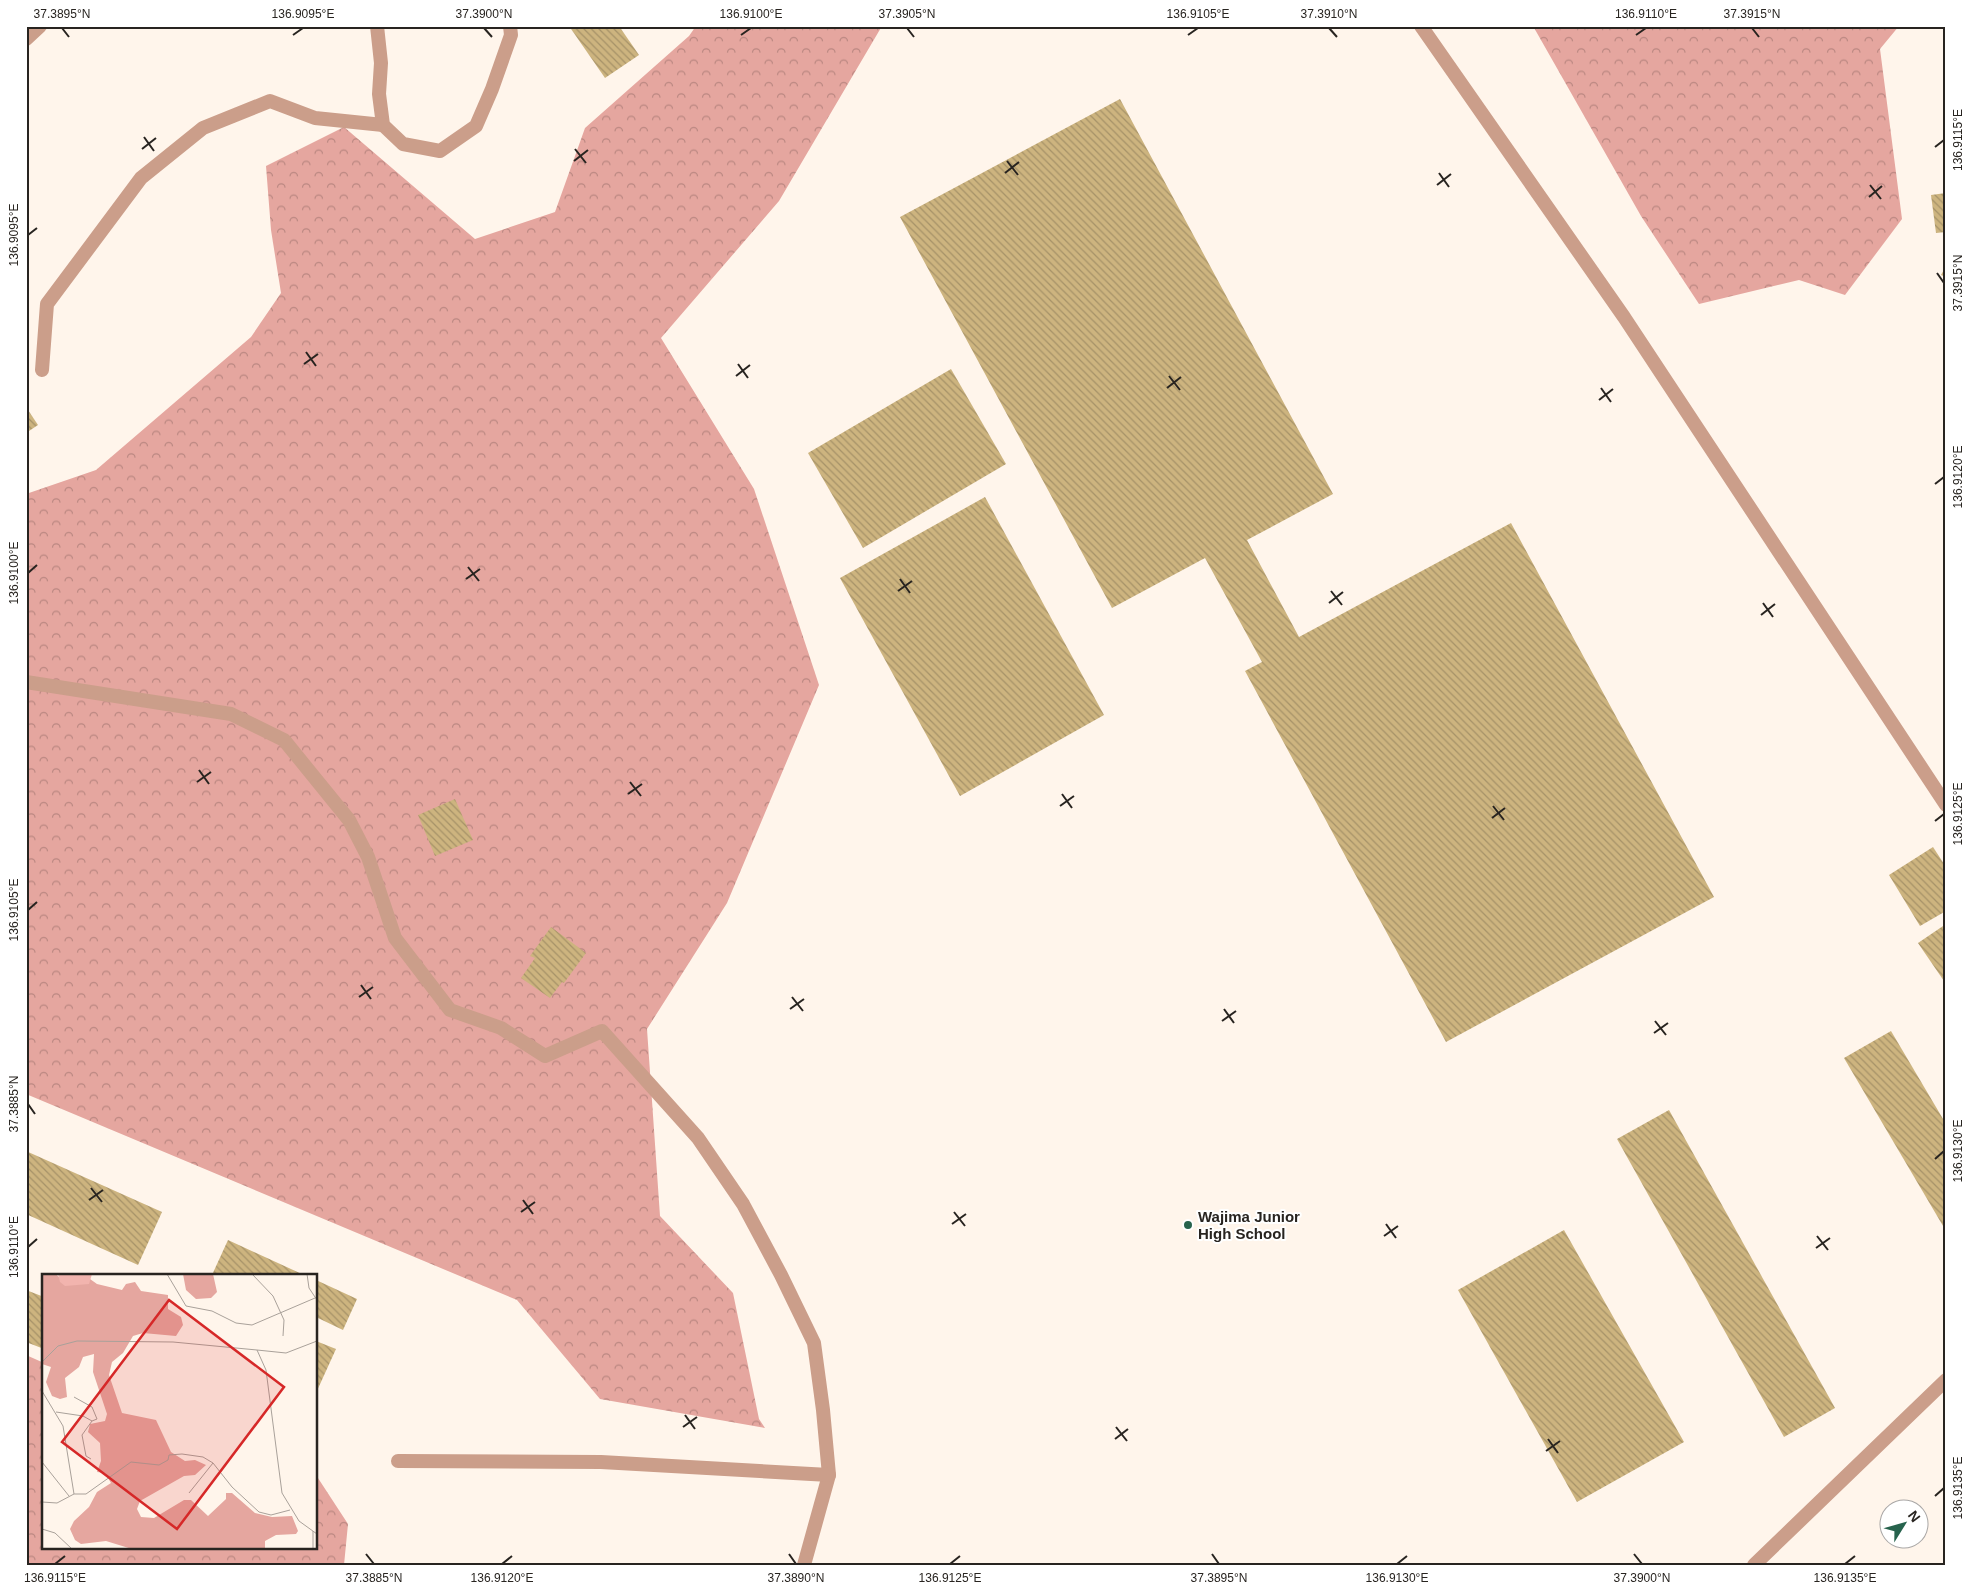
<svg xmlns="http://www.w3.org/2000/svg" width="1972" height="1591" font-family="Arial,sans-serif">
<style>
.forest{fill:url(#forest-crowns)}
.building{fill:url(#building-back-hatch)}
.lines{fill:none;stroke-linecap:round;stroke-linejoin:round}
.service{stroke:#cb9e8a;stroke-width:14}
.minor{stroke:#cb9e8a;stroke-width:14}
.tertiary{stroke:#cb9e8a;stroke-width:14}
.ticks{fill:none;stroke:#282420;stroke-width:2}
.poi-dot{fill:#27634d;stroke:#fff;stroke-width:2}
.labels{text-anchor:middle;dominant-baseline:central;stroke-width:4;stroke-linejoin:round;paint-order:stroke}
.poi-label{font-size:15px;font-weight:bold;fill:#282420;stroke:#fff;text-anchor:start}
.inset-road{fill:none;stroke:#a9a19a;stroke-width:1}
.view{fill:#d62828;fill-opacity:0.15;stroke:#d62828;stroke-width:2.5}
.inset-edge{fill:none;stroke:#282420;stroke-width:2.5}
.neatline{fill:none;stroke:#282420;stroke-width:2}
.ticks-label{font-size:12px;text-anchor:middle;fill:#282420}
</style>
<defs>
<pattern id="forest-crowns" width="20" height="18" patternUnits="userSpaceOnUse" patternTransform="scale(1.25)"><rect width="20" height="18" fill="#e5a69f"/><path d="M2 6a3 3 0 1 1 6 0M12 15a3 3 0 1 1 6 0" fill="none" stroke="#ba8781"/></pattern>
<pattern id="building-back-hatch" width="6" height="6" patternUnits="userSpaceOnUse" patternTransform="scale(1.25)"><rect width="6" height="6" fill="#cdb47f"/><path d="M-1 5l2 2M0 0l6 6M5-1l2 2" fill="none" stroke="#a69268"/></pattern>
</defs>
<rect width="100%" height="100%" fill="#fff5eb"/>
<g class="forest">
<polygon points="696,26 882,26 779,201 661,338 754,489 819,685 727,903 647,1029 660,1216 733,1293 759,1419 765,1428 600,1399 517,1300 26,1094 26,494 96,470 251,337 281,293 271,230 266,166 344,127 475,239 555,212 585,128 689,36"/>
<polygon points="1533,26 1899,26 1880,49 1902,219 1845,295 1799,280 1699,304 1641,216"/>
<polygon points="26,1355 44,1363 44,1547 316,1547 316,1475 348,1524 344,1565 26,1565"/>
</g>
<g class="building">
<polygon points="569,26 619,26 639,55 605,78"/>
<polygon points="1120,99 1333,494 1247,540 1299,637 1511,523 1714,897 1446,1042 1245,671 1262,662 1205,558 1112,608 900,217"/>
<polygon points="1946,193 1946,232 1936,233 1931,195"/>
<polygon points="1946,266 1946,277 1941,275"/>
<polygon points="951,369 1006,464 863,548 808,453"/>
<polygon points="26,407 38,425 26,433"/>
<polygon points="985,497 1104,715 960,796 840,578"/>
<polygon points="455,799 473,840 435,856 418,815"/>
<polygon points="1933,847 1946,867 1946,911 1920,926 1889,875"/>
<polygon points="1946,924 1946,984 1918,943"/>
<polygon points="551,927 586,953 564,983 562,982 550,998 521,978 535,958 530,956"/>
<polygon points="1891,1031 1946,1124 1946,1231 1844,1058"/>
<polygon points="1669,1110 1835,1408 1784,1437 1617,1139"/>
<polygon points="26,1151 162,1212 138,1265 26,1214"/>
<polygon points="1564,1230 1684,1442 1577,1502 1458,1290"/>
<polygon points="228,1240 304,1275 212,1275"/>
<polygon points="316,1280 357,1299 343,1330 318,1318 316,1321"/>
<polygon points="26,1290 44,1297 44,1349 26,1342"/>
<polygon points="316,1341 336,1349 316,1393"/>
</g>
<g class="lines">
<g class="service">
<polyline points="377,26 381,63 379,94 383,125 403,144 440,151 476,126 492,89 511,35 510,26"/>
<polyline points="42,370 47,304 141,178 203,128 270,101 315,118 383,125"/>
</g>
<g class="minor">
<polyline points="26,39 40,26"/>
<polyline points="26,682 231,714 284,740 349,820 368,857 395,938 450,1010 501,1028 545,1056 602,1031 698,1138 743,1204 781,1275 814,1343 823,1410 829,1475 804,1565"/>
<polyline points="398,1461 601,1462 829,1475"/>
</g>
<g class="tertiary">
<polyline points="1421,26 1624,317 1946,805"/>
<polyline points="1754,1565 1946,1380"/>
</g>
</g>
<path class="ticks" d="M62,28L69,37M484,28L492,37M907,28L914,37M1329,28L1337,37M1752,28L1759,37M293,35L303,28M741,35L751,28M1188,35L1198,28M1636,35L1646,28M144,137L154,151M1935,147L1944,140M142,149L156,138M575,149L586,163M574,161L588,150M1007,161L1018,175M1005,173L1019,162M1439,173L1449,187M1437,185L1451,174M1870,185L1881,199M1869,197L1882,186M28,235L37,228M1937,273L1944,283M306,352L316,366M304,364L318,354M738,364L748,378M736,376L750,365M1169,376L1180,390M1167,388L1181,377M1601,388L1611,402M1599,400L1613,389M1935,484L1944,477M468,567L479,581M28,573L37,565M466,579L480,569M900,579L910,593M898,591L912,581M1331,591L1342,605M1329,603L1343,592M1763,603L1773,617M1761,615L1775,604M199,770L209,784M197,782L211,772M630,782L641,796M628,794L642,784M1062,794L1072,808M1060,806L1074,796M1493,806L1504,820M1492,818L1505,808M1935,821L1944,814M28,910L37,902M361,985L371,999M359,997L373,987M792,997L803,1011M790,1009L804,999M1224,1009L1234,1023M1222,1021L1236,1011M1655,1021L1666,1035M1654,1033L1668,1023M28,1104L35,1114M1935,1159L1944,1151M91,1188L102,1202M89,1200L103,1190M523,1200L533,1214M521,1212L535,1202M954,1212L965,1226M952,1224L966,1214M1386,1224L1396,1238M1384,1236L1398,1226M1817,1236L1828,1250M28,1247L37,1239M1816,1248L1830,1238M685,1415L695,1429M683,1427L697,1417M1116,1427L1127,1441M1115,1439L1128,1429M1548,1439L1558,1453M1546,1451L1560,1441M1935,1496L1944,1488M366,1554L374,1564M789,1554L796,1564M1212,1554L1219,1564M1634,1554L1642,1564M55,1564L65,1556M502,1564L512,1556M950,1564L960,1556M1397,1564L1407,1556M1845,1564L1855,1556"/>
<circle class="poi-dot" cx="1188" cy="1225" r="5"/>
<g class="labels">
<g class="poi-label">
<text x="1198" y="1216">Wajima Junior<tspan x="1198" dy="17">High School</tspan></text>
</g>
</g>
<g transform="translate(42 1274)">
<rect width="275" height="275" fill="#fff5eb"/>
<path d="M0,0H14L24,10L48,5L55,10L80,16L84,10L93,8L99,17L126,21V35L139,43L141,51L134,62L101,59L91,62L81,79L70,88L67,101L80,139L114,146L129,178L143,187L153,186L164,191L153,201L142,202L98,227L95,235L99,243L112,244L142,226H149L166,242L184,225V219H190L213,239L230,243L250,242L256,257L254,260L234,261L223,267V275H90L64,267L39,270L33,266L28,255L32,247L47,233L55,218L69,209L63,199L55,198L59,187L58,169L46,158L48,150L63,147L65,140L51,98L52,80L41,83L37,93L23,104L25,123L18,125L10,122L4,108L9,93L0,90ZM141,0H171L175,18L169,24L154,25L144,16Z" fill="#e5a69f"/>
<path d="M16,0H50L47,10L23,12L18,8Z" fill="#f2b4ae"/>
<path class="inset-road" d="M125,0L144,32L170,37L194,49L210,51L273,24M210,0L231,22L242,46L241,62M265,0L267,14L275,26M215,76L244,79L275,67M0,88L16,72L35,67L131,68L215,76L224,96L240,219L257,247L275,260M0,117L21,152L32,220M14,138L41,142L50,147L55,145L50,133L32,123M49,185L44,182L40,161L50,147M0,188L27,222M147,219L171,189M0,228L15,229L32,220H44L89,188L117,191L126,186L127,181L140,180L161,183L171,189L190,213L217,238L229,241L248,236M0,255L13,259L30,275M271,257V275"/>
<path class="view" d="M127,26L242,113L135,255L20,168Z"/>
<rect width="275" height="275" class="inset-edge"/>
</g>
<rect width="1972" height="1591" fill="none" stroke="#ffffff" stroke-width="55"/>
<g transform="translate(1904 1524) rotate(53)"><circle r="24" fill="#ffffff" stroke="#a9a7a6"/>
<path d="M0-4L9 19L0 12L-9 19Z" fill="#27634d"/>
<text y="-8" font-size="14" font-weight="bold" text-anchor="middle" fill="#282420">N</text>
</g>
<rect x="28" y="28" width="1916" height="1536" class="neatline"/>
<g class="ticks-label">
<text x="62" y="18">37.3895°N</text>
<text x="303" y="18">136.9095°E</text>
<text x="484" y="18">37.3900°N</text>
<text x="751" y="18">136.9100°E</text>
<text x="907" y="18">37.3905°N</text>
<text x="1198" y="18">136.9105°E</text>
<text x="1329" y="18">37.3910°N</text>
<text x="1646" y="18">136.9110°E</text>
<text x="1752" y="18">37.3915°N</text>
<text transform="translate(1958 140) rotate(-90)" y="4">136.9115°E</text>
<text transform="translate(14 235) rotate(-90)" y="4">136.9095°E</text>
<text transform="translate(1958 283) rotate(-90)" y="4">37.3915°N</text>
<text transform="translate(1958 477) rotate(-90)" y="4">136.9120°E</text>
<text transform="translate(14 573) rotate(-90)" y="4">136.9100°E</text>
<text transform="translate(1958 814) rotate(-90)" y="4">136.9125°E</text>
<text transform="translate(14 910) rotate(-90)" y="4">136.9105°E</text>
<text transform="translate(14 1104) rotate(-90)" y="4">37.3885°N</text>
<text transform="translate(1958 1151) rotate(-90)" y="4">136.9130°E</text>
<text transform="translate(14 1247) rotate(-90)" y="4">136.9110°E</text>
<text transform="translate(1958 1488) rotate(-90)" y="4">136.9135°E</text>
<text x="55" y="1582">136.9115°E</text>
<text x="374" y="1582">37.3885°N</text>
<text x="502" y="1582">136.9120°E</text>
<text x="796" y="1582">37.3890°N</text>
<text x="950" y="1582">136.9125°E</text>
<text x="1219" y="1582">37.3895°N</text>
<text x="1397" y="1582">136.9130°E</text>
<text x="1642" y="1582">37.3900°N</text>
<text x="1845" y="1582">136.9135°E</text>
</g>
</svg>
